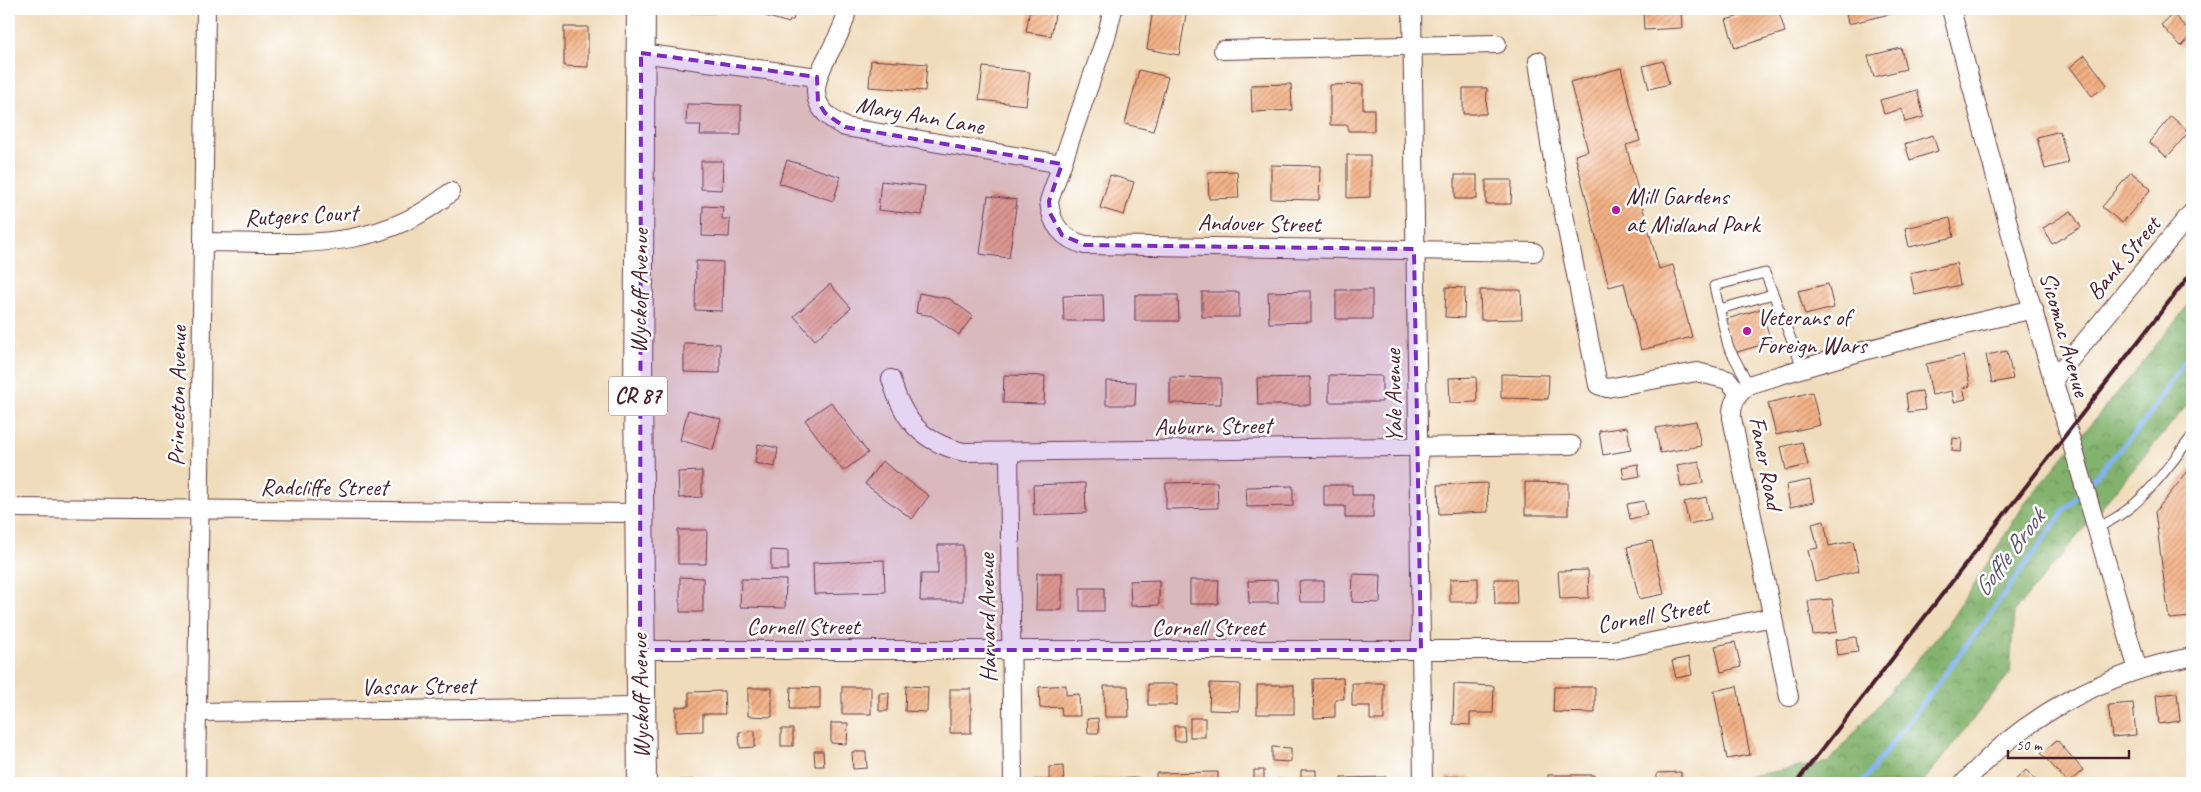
<svg xmlns="http://www.w3.org/2000/svg" width="2201" height="792" font-family="Caveat,sans-serif">
<style>
.forest{fill:url(#forest-crowns);stroke:#66684c}
.lines{fill:none;stroke-linecap:round;stroke-linejoin:round}
.stream{stroke:#82b3ee;stroke-width:5}
.building{fill:url(#building-hatch)}
.lane-casing{stroke:#633b41;stroke-width:11}
.street-casing{stroke:#633b41;stroke-width:20}
.primary-casing{stroke:#633b41;stroke-width:30}
.lane{stroke:#fff;stroke-width:9}
.street{stroke:#fff;stroke-width:18}
.primary{stroke:#fff;stroke-width:28}
.rail{stroke:#4a1f2b;stroke-width:4}
.marked{fill:#7b2cbf;fill-opacity:0.2;stroke:#7b2cbf;stroke-width:4;stroke-dasharray:10 6;stroke-linejoin:round}
.poi-dot{fill:#b5179e;stroke:#fff;stroke-width:2}
.labels{text-anchor:middle;dominant-baseline:central;stroke-width:5;stroke-linejoin:round;paint-order:stroke}
.shield{fill:#fff;stroke:#80626b;stroke-width:1}
.shield-label{font-size:22px;font-weight:bold;fill:#4a1f2b}
.street-label{font-size:24px;fill:#4a1f2b;stroke:#fff}
.poi-label{font-size:24px;fill:#4a1f2b;stroke:#fff;text-anchor:start}
.water-label{font-size:25px;font-style:italic;fill:#5e536f;stroke:#fff}
</style>
<defs>
<pattern id="forest-crowns" width="20" height="18" patternUnits="userSpaceOnUse" patternTransform="scale(1.25)"><rect width="20" height="18" fill="#82b26d"/><path d="M2 6a3 3 0 1 1 6 0M12 15a3 3 0 1 1 6 0" fill="none" stroke="#6c905a"/></pattern>
<pattern id="building-hatch" width="6" height="6" patternUnits="userSpaceOnUse" patternTransform="scale(1.25)"><rect width="6" height="6" fill="#f3b184"/><path d="M-1 1l2-2M0 6l6-6M5 7l2-2" fill="none" stroke="#c78f6c"/></pattern>
</defs>
<rect width="100%" height="100%" fill="#fff"/>
<filter id="ink" filterUnits="userSpaceOnUse"><feTurbulence type="fractalNoise" baseFrequency=".02" numOctaves="2"/><feDisplacementMap in="SourceGraphic" scale="10" xChannelSelector="R" yChannelSelector="G"/><feConvolveMatrix kernelMatrix="1 2 1 2 8 2 1 2 1" color-interpolation-filters="sRGB"/></filter>
<filter id="wash" filterUnits="userSpaceOnUse"><feTurbulence type="fractalNoise" baseFrequency=".0096" numOctaves="4" result="noise"/><feDisplacementMap in="SourceGraphic" scale="20" xChannelSelector="R" yChannelSelector="G"/><feGaussianBlur stdDeviation="1.12" result="paint"/><feColorMatrix in="noise" values="0 0 0 0 0 0 0 0 0 0 0 0 0 0 0 0 0 1.4 0 .05"/><feComposite in="paint" operator="in"/></filter>
<g filter="url(#wash)">
<rect width="100%" height="100%" fill="#f0dcbb"/>
<polygon class="forest" points="2192,300 2192,399 2014,612 2010,673 1922,783 1725,783 1727,780 1829,762 1953,618 2027,500 2134,373"/>
<g class="lines">
<g class="stream">
<polyline points="2089,484 2145,421 2192,350"/>
<polyline points="1862,783 1983,624 2064,511 2081,492"/>
</g>
</g>
<g id="blocks">
<g class="building">
<rect x="684" y="9" width="31" height="4"/>
<polygon points="767,9 796,9 793,20 790,20 789,23 765,16"/>
<polygon points="1030,9 1056,9 1051,36 1026,32"/>
<polygon points="1153,9 1187,9 1179,55 1147,49"/>
<polygon points="1643,9 1681,9 1682,28 1644,30"/>
<polygon points="1762,9 1778,9 1785,32 1735,48 1726,20"/>
<polygon points="1845,9 1893,9 1894,13 1848,24"/>
<polygon points="2173,14 2192,34 2181,46 2161,25"/>
<polygon points="564,27 588,27 588,67 564,66"/>
<polygon points="1901,48 1906,69 1874,77 1868,56"/>
<polygon points="2085,55 2107,85 2092,96 2070,67"/>
<polygon points="871,60 927,64 925,91 869,87"/>
<polygon points="1663,61 1669,84 1649,89 1643,66"/>
<polygon points="983,67 1030,72 1026,105 979,100"/>
<polygon points="1621,68 1640,141 1626,145 1659,269 1673,265 1692,337 1641,350 1624,283 1609,287 1575,155 1588,151 1570,82"/>
<polygon points="1139,70 1168,77 1153,131 1125,124"/>
<polygon points="1291,84 1292,110 1252,112 1251,85"/>
<polygon points="1363,84 1363,109 1374,109 1374,131 1348,131 1348,125 1330,125 1330,85"/>
<polygon points="1463,88 1487,88 1486,114 1463,114"/>
<polygon points="1917,90 1924,117 1905,122 1902,109 1884,114 1880,100"/>
<polygon points="687,104 741,105 741,135 700,135 701,125 686,125"/>
<polygon points="2171,116 2189,132 2167,157 2149,142"/>
<polygon points="2060,131 2068,163 2045,169 2037,137"/>
<polygon points="1933,135 1938,151 1910,160 1905,144"/>
<polygon points="1347,155 1370,155 1370,197 1347,198"/>
<polygon points="787,160 841,177 833,201 779,183"/>
<polygon points="701,161 723,161 722,190 701,189"/>
<polygon points="1271,165 1320,166 1319,200 1271,199"/>
<polygon points="1237,171 1239,198 1209,199 1208,172"/>
<polygon points="2131,172 2151,189 2122,223 2102,207"/>
<polygon points="1110,175 1134,182 1124,215 1100,208"/>
<rect x="1455" y="175" width="22" height="24"/>
<polygon points="1486,180 1512,180 1511,204 1486,204"/>
<polygon points="881,181 925,186 922,215 878,210"/>
<polygon points="988,196 1017,200 1009,258 980,254"/>
<polygon points="703,206 723,207 722,219 730,219 729,237 702,236"/>
<polygon points="2071,211 2081,227 2052,244 2043,228"/>
<polygon points="1950,218 1954,237 1909,247 1905,228"/>
<polygon points="696,261 723,262 722,311 695,310"/>
<polygon points="1956,263 1960,285 1915,295 1910,273"/>
<polygon points="830,284 851,308 815,340 794,316"/>
<polygon points="1828,284 1834,308 1805,315 1798,291"/>
<polygon points="1446,287 1465,288 1464,318 1445,317"/>
<rect x="1336" y="290" width="36" height="29"/>
<polygon points="1480,290 1521,290 1522,319 1481,320"/>
<polygon points="1311,291 1311,322 1269,323 1268,292"/>
<rect x="1202" y="292" width="37" height="25"/>
<polygon points="919,293 950,299 973,316 959,335 932,316 916,313"/>
<polygon points="1103,295 1104,321 1064,321 1063,296"/>
<polygon points="1135,295 1178,295 1179,321 1135,321"/>
<polygon points="1761,309 1771,342 1734,353 1724,320"/>
<polygon points="684,343 720,344 720,373 684,372"/>
<polygon points="2007,351 2013,379 1992,383 1986,355"/>
<polygon points="1964,356 1970,386 1963,388 1966,399 1954,402 1952,391 1932,395 1926,364"/>
<polygon points="1501,374 1549,375 1548,399 1501,398"/>
<polygon points="1004,375 1045,376 1044,404 1003,403"/>
<polygon points="1329,375 1382,376 1382,402 1329,402"/>
<polygon points="1170,377 1221,378 1221,404 1170,403"/>
<polygon points="1310,377 1310,405 1258,405 1257,378"/>
<polygon points="1476,377 1477,402 1450,403 1449,378"/>
<polygon points="1106,381 1136,382 1135,405 1106,405"/>
<polygon points="1922,391 1925,410 1908,412 1906,393"/>
<polygon points="1812,392 1820,425 1776,435 1768,403"/>
<polygon points="831,402 868,453 843,471 805,420"/>
<polygon points="688,410 721,419 713,450 680,440"/>
<polygon points="1696,421 1701,446 1660,453 1656,428"/>
<polygon points="1627,427 1631,450 1603,455 1599,431"/>
<polygon points="1953,438 1962,439 1961,452 1952,451"/>
<polygon points="1802,442 1808,465 1786,470 1781,447"/>
<polygon points="758,444 778,448 775,467 755,463"/>
<polygon points="882,461 929,496 912,519 865,484"/>
<polygon points="1699,461 1703,483 1681,487 1677,465"/>
<polygon points="1638,464 1640,476 1624,479 1622,467"/>
<polygon points="2192,466 2192,617 2169,619 2155,512"/>
<polygon points="702,471 702,497 679,498 678,472"/>
<polygon points="1810,480 1814,502 1790,507 1786,485"/>
<polygon points="1217,482 1218,508 1166,509 1166,483"/>
<polygon points="1525,482 1568,483 1568,515 1525,515"/>
<polygon points="1085,483 1086,513 1034,515 1033,485"/>
<polygon points="1487,483 1488,512 1439,514 1438,485"/>
<polygon points="1324,485 1352,485 1352,495 1373,495 1373,518 1345,518 1345,506 1324,506"/>
<polygon points="1293,486 1293,506 1247,507 1246,487"/>
<polygon points="1706,497 1711,519 1689,524 1684,502"/>
<polygon points="1644,501 1647,515 1630,519 1627,504"/>
<polygon points="1824,521 1829,546 1853,541 1859,571 1815,581 1808,550 1818,548 1812,524"/>
<polygon points="678,530 707,530 706,564 678,564"/>
<polygon points="1652,541 1664,594 1639,599 1627,547"/>
<polygon points="938,545 963,545 963,601 920,601 921,574 938,574"/>
<polygon points="771,550 788,551 788,570 771,570"/>
<polygon points="884,560 885,592 814,594 813,563"/>
<polygon points="1588,570 1589,598 1560,599 1558,571"/>
<polygon points="1037,573 1062,573 1062,610 1036,610"/>
<polygon points="1353,574 1381,575 1380,603 1352,602"/>
<polygon points="680,577 703,578 703,612 680,612"/>
<polygon points="1478,578 1478,602 1450,602 1450,579"/>
<polygon points="741,579 786,580 785,608 740,607"/>
<polygon points="1494,579 1516,579 1517,604 1495,604"/>
<polygon points="1159,580 1159,605 1131,606 1130,581"/>
<polygon points="1190,580 1219,580 1218,604 1190,604"/>
<polygon points="1277,580 1278,603 1249,603 1248,581"/>
<polygon points="1299,581 1324,581 1324,602 1300,602"/>
<rect x="1080" y="588" width="24" height="23"/>
<polygon points="1832,599 1837,632 1813,635 1808,601"/>
<polygon points="1856,637 1858,652 1837,655 1835,640"/>
<polygon points="1735,642 1741,667 1721,672 1715,646"/>
<polygon points="1689,657 1692,675 1676,678 1672,661"/>
<polygon points="1343,678 1344,699 1335,699 1335,717 1314,718 1313,679"/>
<polygon points="1210,683 1240,684 1239,711 1209,710"/>
<polygon points="1352,683 1384,683 1384,720 1370,720 1370,706 1352,706"/>
<rect x="1148" y="684" width="29" height="21"/>
<polygon points="1454,684 1494,686 1493,713 1470,713 1470,725 1453,724"/>
<polygon points="1066,685 1066,695 1079,694 1080,716 1062,716 1061,707 1040,708 1039,687"/>
<rect x="1257" y="685" width="37" height="29"/>
<polygon points="906,686 928,687 927,712 905,711"/>
<polygon points="1104,686 1128,686 1129,717 1105,717"/>
<polygon points="1737,686 1750,755 1727,759 1714,691"/>
<polygon points="791,687 820,688 820,709 790,709"/>
<rect x="842" y="687" width="29" height="27"/>
<polygon points="1554,687 1595,687 1595,713 1553,712"/>
<polygon points="748,688 772,688 772,717 748,716"/>
<rect x="950" y="689" width="21" height="44"/>
<polygon points="724,691 725,714 703,714 703,731 676,732 676,707 689,706 689,692"/>
<polygon points="879,693 889,693 888,711 879,711"/>
<polygon points="2177,693 2180,721 2159,724 2156,695"/>
<polygon points="2187,701 2192,701 2192,724 2190,724"/>
<polygon points="2133,703 2136,735 2112,737 2108,705"/>
<polygon points="1098,718 1099,733 1088,733 1087,719"/>
<rect x="1190" y="718" width="15" height="19"/>
<polygon points="831,723 848,723 847,744 831,743"/>
<polygon points="1174,726 1184,726 1185,741 1175,741"/>
<rect x="781" y="729" width="12" height="17"/>
<polygon points="755,731 755,747 740,748 739,732"/>
<polygon points="2057,740 2083,770 2068,783 2041,753"/>
<polygon points="1272,747 1291,748 1291,762 1272,761"/>
<polygon points="814,751 823,751 824,766 815,766"/>
<polygon points="852,752 866,752 867,768 853,769"/>
<polygon points="1063,766 1064,783 1034,783 1034,780 1049,780 1049,767"/>
<polygon points="1254,770 1264,770 1264,783 1241,783 1241,781 1254,781"/>
<polygon points="1301,770 1316,770 1316,783 1278,783 1278,779 1301,780"/>
<polygon points="2026,770 2038,783 2012,783"/>
<polygon points="1218,772 1218,783 1156,783 1156,773"/>
<polygon points="1681,772 1681,783 1657,783 1657,773"/>
<rect x="1548" y="775" width="46" height="8"/>
<polygon points="1469,776 1469,783 1446,783 1446,777"/>
<polygon points="1386,777 1386,783 1341,783 1341,778"/>
<polygon points="1139,778 1139,783 1096,783 1096,779"/>
<rect x="681" y="780" width="20" height="3"/>
<rect x="753" y="781" width="33" height="2"/>
</g>
</g>
</g>
<g filter="url(#ink)">
<use href="#blocks" fill-opacity="0" stroke="#633b41" stroke-width="1"/>
<g class="lines">
<g class="lane-casing">
<g id="lane">
<polyline points="1720,309 1773,294"/>
<polyline points="1749,385 1728,346 1714,286 1765,273 1802,367"/>
<path d="M2096,528C2141,509 2163,473 2192,436"/>
</g>
</g>
<g class="street-casing">
<g id="street">
<path d="M847,9C842,52 781,95 845,127L1062,164"/>
<path d="M1113,9L1107,34L1049,201C1051,225 1062,239 1085,245L1534,252"/>
<polyline points="1412,9 1423,783"/>
<polyline points="1951,9 2013,242 2138,670"/>
<polyline points="1223,50 1497,44"/>
<polyline points="641,53 817,77"/>
<polyline points="1538,61 1550,144 1598,385 1607,388 1697,372 1728,380 1739,393"/>
<path d="M203,242C294,242 376,255 451,192"/>
<path d="M891,379C903,420 921,442 964,452L1572,445"/>
<polyline points="2053,380 2192,212"/>
<polyline points="1009,453 1013,783"/>
<polyline points="9,508 639,513"/>
<polyline points="640,650 1613,650 1773,617"/>
<path d="M1789,697L1732,418C1731,403 1737,394 1749,385C1843,354 1937,331 2034,309"/>
<polyline points="197,712 640,707"/>
<polyline points="196,783 206,9"/>
<path d="M1964,783C2022,717 2106,672 2192,657"/>
</g>
</g>
<g class="primary-casing">
<polyline id="primary" points="641,9 638,389 642,783"/>
</g>
<use href="#lane" class="lane"/>
<use href="#street" class="street"/>
<use href="#primary" class="primary"/>
<polyline class="rail" points="1796,783 2192,272"/>
</g>
</g>
<path class="marked" d="M641,53L817,77L818,102L825,113L845,127L1062,164L1049,201L1050,213L1062,235L1085,245L1414,249L1421,650H640Z"/>
<g class="poi-dot">
<circle cx="1616" cy="210" r="5"/>
<circle cx="1747" cy="331" r="5"/>
</g>
<g class="labels">
<rect class="shield" x="609" y="376.5" width="58" height="39" rx="4"/>
<g class="shield-label">
<text x="638" y="396">CR 87</text>
</g>
<g class="street-label">
<text transform="translate(920 115) rotate(10)">Mary Ann Lane</text>
<text transform="translate(301 215) rotate(-3)">Rutgers Court</text>
<text transform="translate(1259 223) rotate(1)">Andover Street</text>
<text transform="translate(2123 258) rotate(-50)">Bank Street</text>
<text transform="translate(639 291) rotate(-89)">Wyckoff Avenue</text>
<text transform="translate(2065 334) rotate(74)">Sicomac Avenue</text>
<text transform="translate(177 396) rotate(-89)">Princeton Avenue</text>
<text transform="translate(1393 396) rotate(-91)">Yale Avenue</text>
<text transform="translate(1213 426) rotate(-1)">Auburn Street</text>
<text transform="translate(1766 463) rotate(79)">Faner Road</text>
<text x="324" y="487">Radcliffe Street</text>
<text transform="translate(1653 615) rotate(-10)">Cornell Street</text>
<text transform="translate(987 618) rotate(-91)">Harvard Avenue</text>
<text x="803" y="626">Cornell Street</text>
<text x="1208" y="627">Cornell Street</text>
<text transform="translate(418 686) rotate(-1)">Vassar Street</text>
<text transform="translate(640 696) rotate(-91)">Wyckoff Avenue</text>
</g>
<g class="poi-label">
<text x="1626" y="196">Mill Gardens<tspan x="1626" dy="28">at Midland Park</tspan></text>
<text x="1757" y="317">Veterans of<tspan x="1757" dy="28">Foreign Wars</tspan></text>
</g>
<g class="water-label">
<text transform="translate(2009 553) rotate(-53)">Goffle Brook</text>
</g>
</g>
<rect width="2201" height="792" fill="none" stroke="#fff" stroke-width="30"/>
<path d="M2008 750v8h121v-8" fill="none" stroke="#4a1f2b" stroke-width="2.5"/>
<text x="2016" y="750" font-size="15" fill="#4a1f2b" stroke="#ffffff" stroke-width="4" paint-order="stroke">50 m</text>
</svg>
